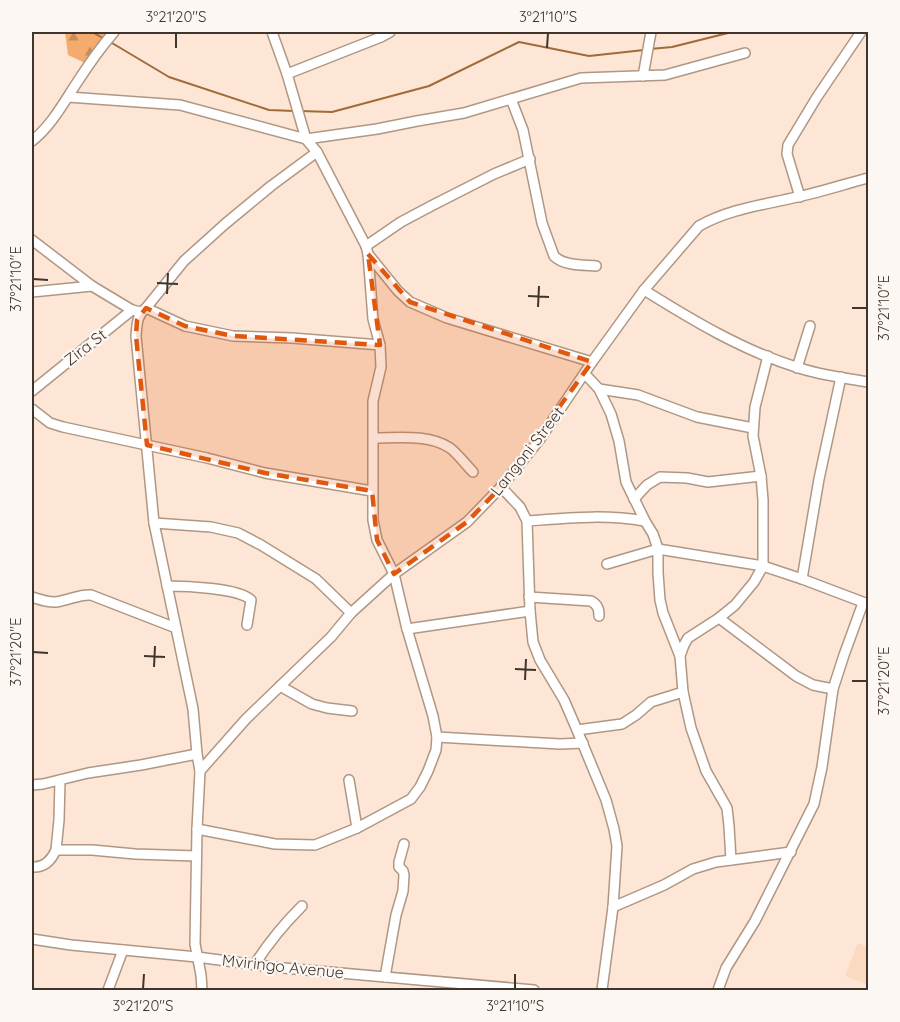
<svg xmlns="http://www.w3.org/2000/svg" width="900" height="1022" font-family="Quicksand,sans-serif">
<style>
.built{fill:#fcdac0}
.forest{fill:url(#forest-firs)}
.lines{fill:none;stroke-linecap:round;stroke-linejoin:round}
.stream{stroke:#a16a39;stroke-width:2}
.minor-casing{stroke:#b09783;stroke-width:12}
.minor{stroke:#fff;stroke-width:9}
.marked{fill:#e0570e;fill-opacity:0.2;stroke:#e0570e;stroke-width:4.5;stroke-dasharray:12 8;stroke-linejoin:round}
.ticks{fill:none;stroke:#3f352c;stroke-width:2}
.labels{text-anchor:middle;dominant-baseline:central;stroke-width:4.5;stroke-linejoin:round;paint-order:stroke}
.street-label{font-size:16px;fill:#3f352c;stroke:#fdf7f3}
.neatline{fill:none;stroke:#3f352c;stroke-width:2}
.ticks-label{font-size:15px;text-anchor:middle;fill:#3f352c}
</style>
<defs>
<pattern id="forest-firs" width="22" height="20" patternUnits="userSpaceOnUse" patternTransform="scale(1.5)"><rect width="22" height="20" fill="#f5ab6d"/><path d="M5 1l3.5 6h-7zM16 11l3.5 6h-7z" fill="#c88c5a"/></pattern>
</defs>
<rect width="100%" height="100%" fill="#fde6d5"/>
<polygon class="built" points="858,943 868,947 868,985 845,976"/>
<polygon class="forest" points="65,32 112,32 85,63 68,55"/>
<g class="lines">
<g class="stream">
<polyline points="92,32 101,37"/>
<polyline points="112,43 169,77 269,110 294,111"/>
<polyline points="650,49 672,47 732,32"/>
<polyline points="300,111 332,112 429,86 519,42 589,56 644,50"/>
</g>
<g class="minor-casing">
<g id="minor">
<polyline points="272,32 287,74 306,139 317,152 366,246 368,254 398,291 410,302 447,318 592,362"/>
<polyline points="287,74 381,37 390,32"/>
<polyline points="643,76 651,32"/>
<polyline points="68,97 180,105 306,139 377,129 417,121 464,113 581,78 665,75 745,53"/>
<path d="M511,99L523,130L542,223L554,256C564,266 583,265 596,266"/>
<path d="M32,141C52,125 64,102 78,81C89,64 101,47 114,32"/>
<polyline points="800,197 787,154 788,145 817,97 861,32"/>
<polyline points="32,240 92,286 132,310"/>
<polyline points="366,246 401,222 433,205 494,174 530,159"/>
<path d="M644,290C692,320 742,350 796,367C819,375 845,378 868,382"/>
<polyline points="32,292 92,286"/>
<polyline points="146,308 185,326 233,336 292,338 380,345"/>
<polyline points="797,368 810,326"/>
<polyline points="585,374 599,389 611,414 619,441 626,482 645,521 653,534 658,549 658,573 660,600 663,613 680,656"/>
<polyline points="599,389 638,395 697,417 753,428"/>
<polyline points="32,391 132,310 141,312"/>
<polyline points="32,409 50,423 63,427 207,458 265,473 372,491"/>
<path d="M374,438C398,438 429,434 450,448C458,454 466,465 473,472"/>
<polyline points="501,487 520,507 527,521 530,611 533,642 540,660 564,700 577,730 606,800 614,829 617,846 613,907 602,990"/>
<polyline points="634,499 647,485 660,477 687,478 708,482 761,476"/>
<path d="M527,521C567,518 605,514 645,521"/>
<polyline points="154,523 211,527 238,533 261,545 316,579 351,613"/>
<polyline points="607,564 658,549 763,566 802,579 868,604"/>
<polyline points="802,579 819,479 841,377"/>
<path d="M167,586C185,586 239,588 251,600L247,625"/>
<path d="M32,597C41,600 52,604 61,601C72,599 80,594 91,595L176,628"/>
<path d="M529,597L591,601C598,605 599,609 599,616"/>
<polyline points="719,618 796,676 813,685 833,689"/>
<polyline points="407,629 530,611"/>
<polyline points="280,686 312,704 327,708 352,711"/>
<polyline points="683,692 691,728 706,771 727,808 729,826 731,860"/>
<polyline points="577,730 622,724 636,715 651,702 683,692 680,656 684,645 688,638 719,618 735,605 754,582 763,566 763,500 761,476 753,436 755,407 768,356"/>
<polyline points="437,737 560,744 583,743"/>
<path d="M200,771L246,719L331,637L351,613L394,574L467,522L501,487L540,439L592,362L644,290L699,226C729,209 763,205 797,197C821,192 845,184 868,178"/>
<polyline points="349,780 357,828"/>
<polyline points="32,785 43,784 88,773 141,765 197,754"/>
<polyline points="197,829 275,844 315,845 357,828 411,799 420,787 428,771 436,750 437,737 433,716 407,629 394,574 377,540 373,520 373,401 381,367 380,345 373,319 368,254"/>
<polyline points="56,850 59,820 60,780"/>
<path d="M32,867C44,868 51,861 56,850H92L135,854L196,856"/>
<polyline points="613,907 664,885 693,869 716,862 791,852"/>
<polyline points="32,939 71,945 197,957 272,967 534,990"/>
<path d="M255,964C269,942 284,924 302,906"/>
<polyline points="385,977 396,915 403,891 404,875 403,871 399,867 399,862 404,844"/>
<polyline points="108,990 123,950"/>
<path d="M202,990L201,975L195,944L197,829L200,771L197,754L193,709L154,523L136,336C137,324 137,315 146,308L184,261L225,224L271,186L317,152"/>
<polyline points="718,990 726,968 755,921 814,804 822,767 833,689 844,655 863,603"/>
</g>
</g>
<use href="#minor" class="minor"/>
</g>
<path class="marked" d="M368,254L410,302L592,362L501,487L467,522L394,574L377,540L372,491L265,473L147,445L136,336L137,320L146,308L185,326L233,336L380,345Z"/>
<path class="ticks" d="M176,48V33M547,48L548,33M33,279L48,280M157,283L178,284M167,294L168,273M528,296L549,297M538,307L539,286M852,308H867M33,652L48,653M144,656L165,657M154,667L155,646M515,669L536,670M525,680L526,659M852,681H867M143,989L144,974M515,989V974"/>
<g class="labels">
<g class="street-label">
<text transform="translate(85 347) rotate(-38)">Zira St</text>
<text transform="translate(527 451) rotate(-52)">Langoni Street</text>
<text transform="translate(283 966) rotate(6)">Mviringo Avenue</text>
</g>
</g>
<rect width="900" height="1022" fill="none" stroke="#fdf7f3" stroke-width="66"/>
<rect x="33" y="33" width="834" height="956" class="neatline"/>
<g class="ticks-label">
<text x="176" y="22">3°21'20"S</text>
<text x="548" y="22">3°21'10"S</text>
<text transform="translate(16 279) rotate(-90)" y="5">37°21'10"E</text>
<text transform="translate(884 308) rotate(-90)" y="5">37°21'10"E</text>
<text transform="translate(16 652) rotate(-90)" y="5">37°21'20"E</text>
<text transform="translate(884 681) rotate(-90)" y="5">37°21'20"E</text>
<text x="143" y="1011">3°21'20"S</text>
<text x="515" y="1011">3°21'10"S</text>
</g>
</svg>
